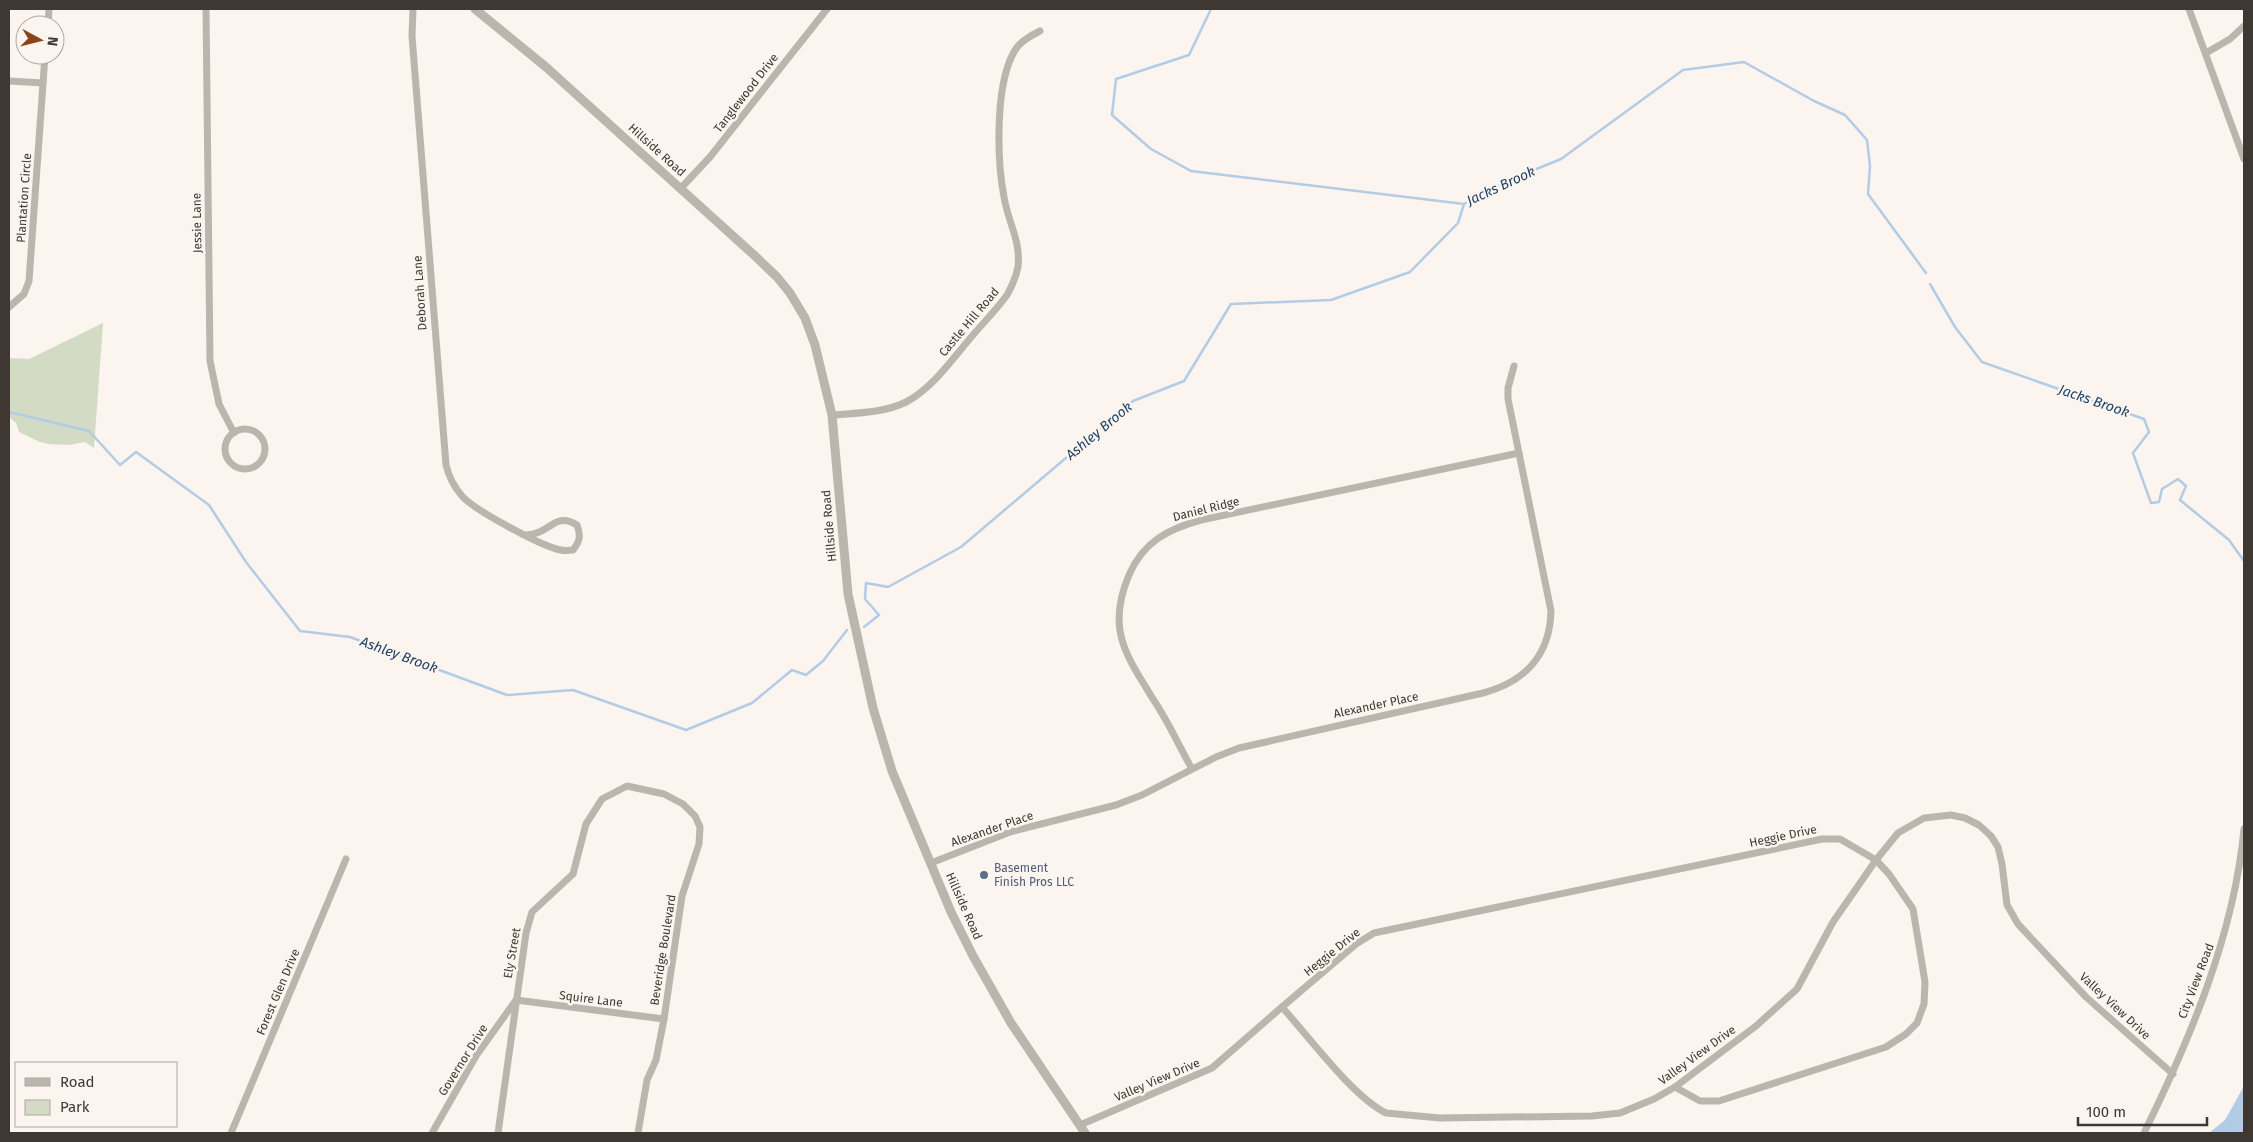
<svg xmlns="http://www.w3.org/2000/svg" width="2253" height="1142" font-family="'Fira Sans',sans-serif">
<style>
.green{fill:#d3dbc4}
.water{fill:#b3cce6}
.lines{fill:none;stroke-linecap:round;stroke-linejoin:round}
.stream{stroke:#b3cce6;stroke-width:2.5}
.minor{stroke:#bab6ad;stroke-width:7}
.tertiary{stroke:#bab6ad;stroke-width:9}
.service-dot{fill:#5c6f8a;stroke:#fcf4ee;stroke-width:2}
.labels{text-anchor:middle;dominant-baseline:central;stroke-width:5;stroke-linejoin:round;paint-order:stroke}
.street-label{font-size:12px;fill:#3f3731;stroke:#fcf4ee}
.service-label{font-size:12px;fill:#4e5e75;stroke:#fcf4ee;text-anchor:start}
.water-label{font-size:14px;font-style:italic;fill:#1e4367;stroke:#fcf4ee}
</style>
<rect width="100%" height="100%" fill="#fcf4ee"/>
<polygon class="green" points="103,323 94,448 85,442 68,445 49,444 40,442 19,432 16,423 9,417 9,358 29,359"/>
<polygon class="water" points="2244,1086 2244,1133 2209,1133 2225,1120"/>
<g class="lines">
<g class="stream">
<polyline points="1211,9 1189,55 1116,79 1112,115 1151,149 1191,171 1464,204 1505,182 1561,159 1683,70 1744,62 1814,101 1845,115 1867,140 1870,166 1868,194 1926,273"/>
<polyline points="1930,284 1955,327 1982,362 2144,419 2149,432 2133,453 2151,503 2159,502 2162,489 2178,479 2186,486 2180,500 2229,540 2244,561"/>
<polyline points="9,412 89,431 120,465 136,452 209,505 246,562 300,631 350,637 507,695 573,690 686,730 752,703 792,670 806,675 823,661 847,630"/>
<polyline points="864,627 879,615 865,599 866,583 888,587 961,547 1133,401 1184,381 1231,304 1331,300 1410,272 1458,223 1464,204"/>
</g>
<g class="minor">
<polyline points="206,9 210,361 219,404 234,433"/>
<path d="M413,9L412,36L446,465C449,477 454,487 462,496C474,510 543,547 561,550C565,551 569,550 573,550C580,541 581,536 577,525C554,511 551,534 526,535"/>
<polyline points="2189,9 2244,159"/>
<polyline points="48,25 49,9"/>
<polyline points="2206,53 2230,39 2244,26"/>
<polyline points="9,81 43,83"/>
<polyline points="681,188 710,157 827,9"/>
<polyline points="9,307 24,294 29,281 45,55"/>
<path d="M832,415C857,413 884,413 906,402C933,388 953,358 973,335C984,322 997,309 1007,295C1012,286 1016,277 1018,267C1021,241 1008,222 1004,197C997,160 994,77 1018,46C1024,39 1032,35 1040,31"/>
<circle cx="245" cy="449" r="20"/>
<path d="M1192,769C1179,746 1168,721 1153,699C1126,655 1106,629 1129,575C1143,542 1168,529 1201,520L1519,453"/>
<path d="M931,863L1010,832L1116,805L1142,795L1216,757L1239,748L1483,693C1524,682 1550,656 1551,611L1508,399V388L1514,366"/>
<polyline points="1282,1007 1356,944 1374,933 1822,839 1840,839 1876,860 1889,874 1913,909 1925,982 1924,1004 1917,1023 1906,1034 1886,1047 1719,1101 1700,1101 1675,1087"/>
<path d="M1080,1125L1212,1068L1282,1007C1308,1036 1353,1097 1386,1113L1440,1118L1592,1116L1620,1113L1654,1099L1675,1087L1756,1026L1797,989L1833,922L1876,860L1898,833L1924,818L1951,815L1965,818L1979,825L1991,836L1998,847L2002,864L2007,905L2018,924L2086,997L2173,1074"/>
<polyline points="231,1133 346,859"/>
<polyline points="432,1133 476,1056 516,1000 664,1019"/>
<polyline points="498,1133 526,933 532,912 573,874 586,824 602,799 627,786 664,794 683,804 695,816 700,827 699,844 682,896 664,1019 656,1060 647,1080 638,1133"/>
<path d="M2144,1133C2190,1039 2234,935 2244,829"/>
</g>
<polyline class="tertiary" points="475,9 546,67 754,255 777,277 790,293 805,318 815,345 832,415 848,594 873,708 892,771 951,912 973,956 1011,1023 1085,1133"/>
</g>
<circle class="service-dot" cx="984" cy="875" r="5"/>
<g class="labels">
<g class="street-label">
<text transform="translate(746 93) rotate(-52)">Tanglewood Drive</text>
<text transform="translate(657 150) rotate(42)">Hillside Road</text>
<text transform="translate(24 198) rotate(-86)">Plantation Circle</text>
<text transform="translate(197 223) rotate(-91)">Jessie Lane</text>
<text transform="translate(420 293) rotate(-94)">Deborah Lane</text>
<text transform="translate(969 322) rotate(-50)">Castle Hill Road</text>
<text transform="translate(1206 509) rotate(-14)">Daniel Ridge</text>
<text transform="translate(829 526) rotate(-95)">Hillside Road</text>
<text transform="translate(1376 705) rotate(-12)">Alexander Place</text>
<text transform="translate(992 829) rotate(-19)">Alexander Place</text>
<text transform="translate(1783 836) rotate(-12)">Heggie Drive</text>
<text transform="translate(964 906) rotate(66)">Hillside Road</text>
<text transform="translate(663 950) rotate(-81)">Beveridge Boulevard</text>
<text transform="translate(1332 952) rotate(-39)">Heggie Drive</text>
<text transform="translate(512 953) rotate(-80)">Ely Street</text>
<text transform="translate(2196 981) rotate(-69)">City View Road</text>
<text transform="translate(278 992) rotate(-67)">Forest Glen Drive</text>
<text transform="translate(591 999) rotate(7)">Squire Lane</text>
<text transform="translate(2115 1006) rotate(43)">Valley View Drive</text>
<text transform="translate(1697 1055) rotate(-36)">Valley View Drive</text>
<text transform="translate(463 1060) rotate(-58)">Governor Drive</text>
<text transform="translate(1157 1080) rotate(-23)">Valley View Drive</text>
</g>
<g class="service-label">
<text x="994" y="868">Basement<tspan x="994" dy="14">Finish Pros LLC</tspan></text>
</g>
<g class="water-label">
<text transform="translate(1501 186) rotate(-25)">Jacks Brook</text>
<text transform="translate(2094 401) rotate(19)">Jacks Brook</text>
<text transform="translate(1099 431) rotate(-40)">Ashley Brook</text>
<text transform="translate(399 655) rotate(20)">Ashley Brook</text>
</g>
</g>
<rect width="2253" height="1142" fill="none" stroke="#3f3731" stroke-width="20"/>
<rect x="15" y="1062" width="162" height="65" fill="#fcf4ee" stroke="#b0a8a2"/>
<rect x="25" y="1078" width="25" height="8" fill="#bab6ad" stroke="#b0a8a2"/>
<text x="60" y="1087" font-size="15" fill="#3f3731">Road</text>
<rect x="25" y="1100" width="25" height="15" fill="#d3dbc4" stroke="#b0a8a2"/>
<text x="60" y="1112" font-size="15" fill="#3f3731">Park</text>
<g transform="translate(40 40) rotate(97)"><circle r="24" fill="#fcf4ee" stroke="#b0a8a2"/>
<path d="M0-4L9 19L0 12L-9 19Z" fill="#89441b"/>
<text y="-8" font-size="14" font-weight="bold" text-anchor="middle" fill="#3f3731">N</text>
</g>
<path d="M2078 1117v8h129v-8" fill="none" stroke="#3f3731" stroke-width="2.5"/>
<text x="2086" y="1117" font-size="15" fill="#3f3731" stroke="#fcf4ee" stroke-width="4" paint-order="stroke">100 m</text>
</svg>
